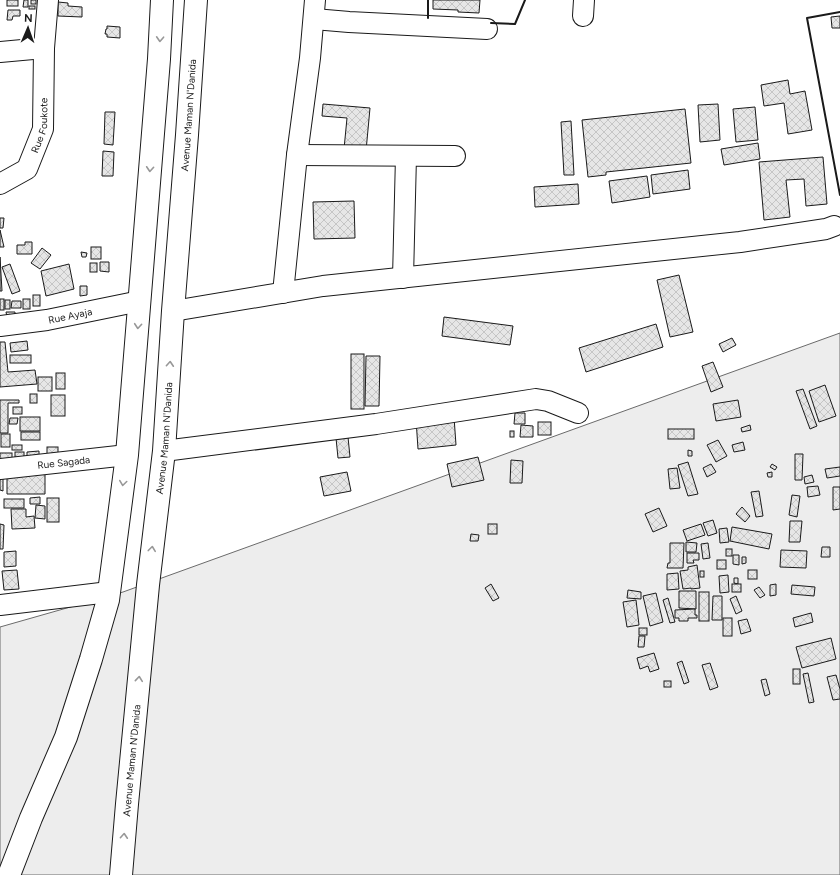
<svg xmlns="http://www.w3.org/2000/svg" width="840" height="875" font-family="Figtree,sans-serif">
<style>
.built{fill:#ededed;stroke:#6a6a6a}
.building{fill:url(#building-cross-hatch);stroke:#1a1a1a}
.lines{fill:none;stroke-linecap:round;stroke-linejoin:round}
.minor-casing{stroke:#1a1a1a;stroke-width:22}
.highway-casing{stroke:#1a1a1a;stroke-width:24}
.minor{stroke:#fff;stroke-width:20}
.highway{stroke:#fff;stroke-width:22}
.wall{stroke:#1a1a1a;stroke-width:2}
.oneway{stroke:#989898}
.labels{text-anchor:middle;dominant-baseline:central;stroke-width:3;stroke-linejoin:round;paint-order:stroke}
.street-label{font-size:10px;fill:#1a1a1a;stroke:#fff}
</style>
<defs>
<pattern id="building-cross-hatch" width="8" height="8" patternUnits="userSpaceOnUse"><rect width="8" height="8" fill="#e6e6e6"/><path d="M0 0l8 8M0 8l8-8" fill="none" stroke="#c5c5c5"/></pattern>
</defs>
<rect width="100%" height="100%" fill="#fff"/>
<polygon class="built" points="840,333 840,875 0,875 0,627 123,592"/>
<g class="building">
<rect x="7" y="0" width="11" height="6"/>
<polygon points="24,0 28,0 28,7 23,7"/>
<rect x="31" y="0" width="5" height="4"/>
<polygon points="433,0 480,0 479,13 458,12 458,10 433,9"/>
<polygon points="58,2 68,3 68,6 82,7 82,17 58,16"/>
<rect x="29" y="6" width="6" height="3"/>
<polygon points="8,10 20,10 20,16 13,16 12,20 7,20"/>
<polygon points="840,16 840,28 832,28 831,17"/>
<polygon points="107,26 120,27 120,38 107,37 107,34 105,34 106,29 107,29"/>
<polygon points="788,80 790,94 805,91 812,130 788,134 784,103 764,106 761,85"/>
<polygon points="323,104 370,108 366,151 344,149 347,118 322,116"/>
<polygon points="718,104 720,140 700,142 698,105"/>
<polygon points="755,107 758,140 736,142 733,109"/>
<polygon points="685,109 691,163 606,172 606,175 588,177 582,120"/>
<polygon points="105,112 115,112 113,145 104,144"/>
<polygon points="571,121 574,175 564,175 561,122"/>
<polygon points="758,143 760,159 724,165 721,149"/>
<polygon points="103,151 114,152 113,176 102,176"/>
<polygon points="823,157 827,204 806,206 804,179 786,180 790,217 764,220 759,162"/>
<polygon points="688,170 690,189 653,194 651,175"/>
<polygon points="647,176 650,197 612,203 609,181"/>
<polygon points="578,184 579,204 535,207 534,187"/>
<polygon points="354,201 355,238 314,239 313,202"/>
<polygon points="0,218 4,218 3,228 0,228"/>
<polygon points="0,230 4,247 0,247"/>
<polygon points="25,242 32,242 32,254 17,254 17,245 25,245"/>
<rect x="91" y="247" width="10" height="12"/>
<polygon points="42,248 51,255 40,269 31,263"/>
<polygon points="81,252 87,253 86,257 82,257"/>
<polygon points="0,257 2,291 0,291"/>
<polygon points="100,262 109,262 109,272 100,271"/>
<rect x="90" y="263" width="7" height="9"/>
<polygon points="10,264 20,291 12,294 2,267"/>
<polygon points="69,264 74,289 46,296 41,271"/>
<polygon points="679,275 693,332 670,337 657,280"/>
<polygon points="80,286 87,286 87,295 80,296"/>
<rect x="33" y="295" width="7" height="11"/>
<rect x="0" y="299" width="4" height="11"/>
<rect x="23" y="299" width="7" height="10"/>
<rect x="5" y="300" width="5" height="9"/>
<polygon points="12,301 21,301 21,308 11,308"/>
<polygon points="6,312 15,312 15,317 7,317"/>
<polygon points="444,317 513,326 510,345 442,336"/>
<polygon points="656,324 663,347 586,372 579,348"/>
<polygon points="732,338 736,345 723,352 719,344"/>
<polygon points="27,341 28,350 11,352 10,343"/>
<polygon points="0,342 5,342 8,372 35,370 37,384 0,387"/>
<rect x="351" y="354" width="13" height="55"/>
<rect x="10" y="355" width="21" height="8"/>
<polygon points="366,356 380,356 379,406 365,406"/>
<polygon points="713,362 723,387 711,392 702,366"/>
<rect x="56" y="373" width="9" height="16"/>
<rect x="38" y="377" width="14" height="14"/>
<polygon points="825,385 836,416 819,422 809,391"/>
<polygon points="803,389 817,426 810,429 796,391"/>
<rect x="30" y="394" width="7" height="9"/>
<rect x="51" y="395" width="14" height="21"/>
<polygon points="0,400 19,400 19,403 8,403 8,433 0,433"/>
<polygon points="738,400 741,417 716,421 713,404"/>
<rect x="13" y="407" width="9" height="7"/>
<polygon points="515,413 525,413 525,424 514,424"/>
<rect x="20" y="417" width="20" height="14"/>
<polygon points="454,417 456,445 418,449 416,419"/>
<polygon points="10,418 18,418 17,424 9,424"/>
<rect x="538" y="422" width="13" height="13"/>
<polygon points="521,425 533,426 533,437 520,437"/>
<polygon points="750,425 751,430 742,432 741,428"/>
<rect x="668" y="429" width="26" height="10"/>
<rect x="510" y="431" width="4" height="6"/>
<rect x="21" y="432" width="19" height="8"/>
<rect x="1" y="434" width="9" height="13"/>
<polygon points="348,437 350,457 338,458 336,438"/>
<polygon points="718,440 727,456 716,462 707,445"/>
<polygon points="743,442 745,450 734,452 732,445"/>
<rect x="12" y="445" width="10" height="5"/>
<rect x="47" y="447" width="11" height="8"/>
<polygon points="688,450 692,451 692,456 688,456"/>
<polygon points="39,451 39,460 27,460 27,452"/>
<rect x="15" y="452" width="9" height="8"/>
<rect x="0" y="453" width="12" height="9"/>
<polygon points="795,454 803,454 802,480 795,480"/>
<polygon points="478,457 484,480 452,487 447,464"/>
<polygon points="511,460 523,461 522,483 510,483"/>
<polygon points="688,462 698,494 688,496 678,465"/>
<polygon points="711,464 716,472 707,477 703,468"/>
<polygon points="772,464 777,467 775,470 770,467"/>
<polygon points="840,467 840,476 827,478 825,469"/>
<polygon points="677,468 680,488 670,489 668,469"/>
<polygon points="45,471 45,494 7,494 7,472"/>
<polygon points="347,472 351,491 324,496 320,477"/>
<polygon points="772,472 772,477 768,477 767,473"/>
<polygon points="812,475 814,482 805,484 804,477"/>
<polygon points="0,478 3,478 3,491 0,490"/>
<polygon points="818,486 820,495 808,497 807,487"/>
<polygon points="833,487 840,487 840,509 833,510"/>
<polygon points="759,491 763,516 756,517 751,492"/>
<polygon points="792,495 800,496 797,517 789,515"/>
<polygon points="40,497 40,504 30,504 30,498"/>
<rect x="47" y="498" width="12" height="24"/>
<rect x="4" y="499" width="20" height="9"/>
<polygon points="36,505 45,506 45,519 35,518"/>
<polygon points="742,507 750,516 745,522 736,514"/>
<polygon points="659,508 667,526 653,532 645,514"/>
<polygon points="11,509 26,509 26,517 34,516 35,528 12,529"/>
<polygon points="713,520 717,533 708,536 703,523"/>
<polygon points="790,521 802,521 800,542 789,542"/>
<polygon points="0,524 4,525 3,549 0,549"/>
<rect x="488" y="524" width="9" height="10"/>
<polygon points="701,524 705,535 687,541 683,530"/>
<polygon points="732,527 772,534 769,549 730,541"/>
<polygon points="727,528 729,542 720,543 719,529"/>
<polygon points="471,534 479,535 478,541 470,541"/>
<polygon points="686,542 697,543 696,552 686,552"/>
<polygon points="670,543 684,543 683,568 667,568 668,563 670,563"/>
<polygon points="708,543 710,558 703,559 701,544"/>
<polygon points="822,547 830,547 830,557 821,557"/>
<rect x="726" y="549" width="6" height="7"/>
<polygon points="781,550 807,551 806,568 780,567"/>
<polygon points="16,551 16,566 4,567 4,552"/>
<polygon points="687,553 699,553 699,560 693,560 694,563 687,563"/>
<polygon points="733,555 739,555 739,565 733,564"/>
<polygon points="742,557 746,557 746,563 742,564"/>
<rect x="717" y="560" width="9" height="9"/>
<polygon points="697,565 700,588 691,589 691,588 683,589 680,571 688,570 688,567"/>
<polygon points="17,570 19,589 4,590 2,571"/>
<rect x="748" y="570" width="9" height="9"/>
<rect x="700" y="571" width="4" height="6"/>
<polygon points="678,573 679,589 667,590 667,574"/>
<polygon points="728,575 729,592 720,593 719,576"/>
<polygon points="734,578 738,578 738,584 734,583"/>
<polygon points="491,584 499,598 493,601 485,588"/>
<rect x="732" y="584" width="9" height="8"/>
<polygon points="776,584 776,595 770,596 770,585"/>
<polygon points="792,585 815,587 814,596 791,594"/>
<polygon points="759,587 765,595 760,598 754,590"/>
<polygon points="628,590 641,592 641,599 627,598"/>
<polygon points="679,591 696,591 696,609 679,608"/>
<rect x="699" y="592" width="10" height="29"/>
<polygon points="656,593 663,622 650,626 643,596"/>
<polygon points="713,596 722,596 722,620 712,620"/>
<polygon points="736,596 742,611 736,614 730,599"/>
<polygon points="668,598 675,622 670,623 663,600"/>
<polygon points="636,600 639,625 627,627 623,602"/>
<polygon points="695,609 695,615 697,615 697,618 688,618 688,621 679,621 679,618 675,618 675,610"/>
<polygon points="811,613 813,622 795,627 793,618"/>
<rect x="723" y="618" width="9" height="18"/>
<polygon points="747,619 751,631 741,634 738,621"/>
<rect x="639" y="628" width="8" height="7"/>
<polygon points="639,636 645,636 644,647 638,647"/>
<polygon points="831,638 836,659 802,668 796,647"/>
<polygon points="654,653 659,669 650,672 648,666 640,669 637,658"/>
<polygon points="682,661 689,682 684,684 677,663"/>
<polygon points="710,663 718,687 710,690 702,665"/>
<rect x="793" y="669" width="7" height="15"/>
<polygon points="808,673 814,702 809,703 803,674"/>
<polygon points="836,675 840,689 840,699 833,700 827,677"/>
<polygon points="766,679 770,694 765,696 761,680"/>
<rect x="664" y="681" width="7" height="6"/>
</g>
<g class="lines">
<g class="minor-casing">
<g id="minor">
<polyline points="583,16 584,0"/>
<polyline points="314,19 349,22 487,29"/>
<polyline points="0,52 44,48"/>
<polyline points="297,155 455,156"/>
<path id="s1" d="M0,184L27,169L43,129L44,48L48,0"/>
<polyline points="403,278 406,156"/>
<polyline points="283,293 297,155 310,58 315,0"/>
<polyline points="173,311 323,286 740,242 826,229 834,226"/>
<path id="s2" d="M0,326L47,320L140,301"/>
<polyline points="164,451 376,424 536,399 548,401 578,413"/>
<path id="s3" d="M0,469L127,455"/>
<polyline points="0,605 109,592"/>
</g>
</g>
<g class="highway-casing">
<g id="highway">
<polyline points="9,875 31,818 66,737 91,659 108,600 127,455 159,59 162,0"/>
<path id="s4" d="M121,875L127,804L148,585L164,451L173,311L187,135L196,0"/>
</g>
</g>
<use href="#minor" class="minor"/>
<use href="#highway" class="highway"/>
<g class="wall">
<polyline points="840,12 807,18 840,195"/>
<polyline points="428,18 428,0"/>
<polyline points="491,23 515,24 525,0"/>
</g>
</g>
<defs><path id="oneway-chevron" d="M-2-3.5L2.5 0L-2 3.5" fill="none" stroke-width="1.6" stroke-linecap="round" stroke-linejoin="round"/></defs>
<g class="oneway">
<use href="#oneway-chevron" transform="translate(160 39) rotate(93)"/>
<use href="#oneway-chevron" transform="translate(150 169) rotate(94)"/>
<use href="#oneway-chevron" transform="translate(138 326) rotate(95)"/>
<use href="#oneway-chevron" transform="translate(170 364) rotate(-86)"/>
<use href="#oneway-chevron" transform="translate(123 483) rotate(98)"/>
<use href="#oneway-chevron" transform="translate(152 549) rotate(-83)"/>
<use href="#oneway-chevron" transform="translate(139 679) rotate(-84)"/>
<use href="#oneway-chevron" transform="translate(124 836) rotate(-86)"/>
</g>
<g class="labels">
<g class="street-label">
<text stroke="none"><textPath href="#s4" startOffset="763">Avenue Maman N'Danida</textPath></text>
<text stroke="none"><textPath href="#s1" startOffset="77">Rue Foukote</textPath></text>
<text stroke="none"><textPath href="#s2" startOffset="71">Rue Ayaja</textPath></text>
<text stroke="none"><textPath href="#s4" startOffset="439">Avenue Maman N'Danida</textPath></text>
<text stroke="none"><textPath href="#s3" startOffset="64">Rue Sagada</textPath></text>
<text stroke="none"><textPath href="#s4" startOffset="115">Avenue Maman N'Danida</textPath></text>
</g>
</g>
<g transform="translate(28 28) rotate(2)" stroke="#ffffff" stroke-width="3" paint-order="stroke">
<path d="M0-3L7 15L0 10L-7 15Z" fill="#1a1a1a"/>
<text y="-6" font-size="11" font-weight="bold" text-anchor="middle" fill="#1a1a1a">N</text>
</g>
</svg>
